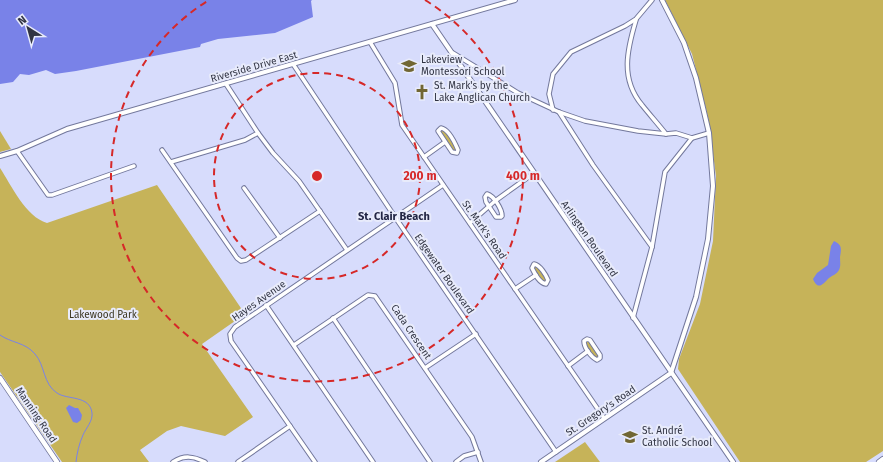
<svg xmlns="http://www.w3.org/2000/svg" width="883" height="462" font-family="'Fira Sans',sans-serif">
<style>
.green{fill:#c6b359}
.water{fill:#7982e8}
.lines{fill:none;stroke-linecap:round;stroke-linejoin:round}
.stream{stroke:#7982e8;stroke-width:1}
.minor-casing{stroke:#73789c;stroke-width:5.5}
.tertiary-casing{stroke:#73789c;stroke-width:6}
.secondary-casing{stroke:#73789c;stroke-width:6}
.minor{stroke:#fff;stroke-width:3.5}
.tertiary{stroke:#fff;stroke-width:4}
.secondary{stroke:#fff;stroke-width:4.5}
.ring{fill:none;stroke:#d62828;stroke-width:2;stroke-dasharray:7 5}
.labels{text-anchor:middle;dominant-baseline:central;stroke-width:4;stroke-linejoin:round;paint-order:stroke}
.poi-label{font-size:10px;fill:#313443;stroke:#e8ebfb;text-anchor:start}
.street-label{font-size:10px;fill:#313443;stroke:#e8ebfb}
.park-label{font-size:10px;fill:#3c3721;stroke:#e8ebfb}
.neighbourhood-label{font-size:11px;font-weight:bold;fill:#232644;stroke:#e8ebfb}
.centre{fill:#d62828;stroke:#e8ebfb;stroke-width:2}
.ring-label{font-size:12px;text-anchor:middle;font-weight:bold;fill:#d62828;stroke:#e8ebfb;stroke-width:4;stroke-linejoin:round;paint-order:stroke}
</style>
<rect width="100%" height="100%" fill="#d7dcfc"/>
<g class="green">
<polygon points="665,0 883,0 883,451 866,462 740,462 678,369 679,359 700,304 713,241 716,176 708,117 692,54"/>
<polygon points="441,130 445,130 457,149 456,152 453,151 440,132"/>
<polygon points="0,131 11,149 0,152"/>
<path d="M0,168C11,185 26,217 47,223L157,185L245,314L202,344L253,417L225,436L181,426L167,431L140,450L149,462H62L0,372Z"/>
<polygon points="536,266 538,267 546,279 546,281 543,282 533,268"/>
<path d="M588,341L590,342L599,356L598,357H594C591,353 586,348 586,342Z"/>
<polygon points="585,442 600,462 555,462"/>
</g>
<g class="water">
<polygon points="0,0 312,0 311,1 313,17 275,33 218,39 201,44 200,47 76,71 55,74 46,70 29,75 20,74 13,82 0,84"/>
<path d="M834,241C843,245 841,250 840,257C840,262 841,266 839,270C837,274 833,275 829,278C823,284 818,291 813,279L817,273L828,265L831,246Z"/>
<polygon points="69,405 75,408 78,408 82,415 81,420 77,423 73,422 66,408"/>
</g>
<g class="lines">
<path class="stream" d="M0,335C11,343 25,342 35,354C45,365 43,384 57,393C67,400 90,395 92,413C93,421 86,428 83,435C79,444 77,453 76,462"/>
<g class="minor-casing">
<g id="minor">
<path d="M636,20C627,50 620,79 642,105C650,115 658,124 666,134"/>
<polyline points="370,42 395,83 402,125 604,418"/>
<polyline points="453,53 518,93 559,112 585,121 638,131 666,134 676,133 692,138 709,133"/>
<polyline points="293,64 395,217 556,452"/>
<polyline points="226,84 258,133 273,153 299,181 347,250"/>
<polyline points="553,110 549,94 553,74 571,52 625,26 636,19 652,0"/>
<polyline points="559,112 593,165 652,247"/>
<path d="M441,128C448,129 455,143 458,150L457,153L452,152L438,131Z"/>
<polyline points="162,150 237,258 241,261 246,260 320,211"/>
<polyline points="17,151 48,195 52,195 134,166"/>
<polyline points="424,157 445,142"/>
<polyline points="171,162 245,140 258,133"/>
<polyline points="244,188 280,238"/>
<path d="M487,194C494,196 502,209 502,216L501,217H496L486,202L485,197Z"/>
<polyline points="470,223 495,201 534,173"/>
<path d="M534,264C540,265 546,275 548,280L546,284C539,283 535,274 532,268Z"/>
<polyline points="515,289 536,275"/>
<polyline points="266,305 373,462"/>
<polyline points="333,318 430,462"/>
<polyline points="633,318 652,247 665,172 692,138"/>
<path d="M587,339L590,340L600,355V358L597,360C591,357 584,348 584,341Z"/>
<polyline points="294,345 368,295 375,296 472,437 481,462"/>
<polyline points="568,366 588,351"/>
<polyline points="425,368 476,334"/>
<polyline points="290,426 315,462"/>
<path d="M173,462C184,455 193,456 205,462"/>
<polyline points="238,462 290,426 231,341 230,334 235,327 443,185"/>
<polyline points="456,462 464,456 478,452"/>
</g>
</g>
<g class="tertiary-casing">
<g id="tertiary">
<polyline points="662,0 684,43 696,78 709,133 713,186 708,239 696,297 671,373"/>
<polyline points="432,24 733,462"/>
<polyline points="0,156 17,151 67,129 515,0"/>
<polyline points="541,462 671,373"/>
</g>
</g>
<g class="secondary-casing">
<g id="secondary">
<polyline points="0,378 57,462"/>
<polyline points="879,462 883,459"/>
</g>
</g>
<use href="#minor" class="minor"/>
<use href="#tertiary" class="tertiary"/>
<use href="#secondary" class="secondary"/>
</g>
<g class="ring">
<circle cx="317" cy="176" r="103"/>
<path d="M425 0A206 206 0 1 1 209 0"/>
</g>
<defs>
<g id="school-bare" transform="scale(1.2)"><path d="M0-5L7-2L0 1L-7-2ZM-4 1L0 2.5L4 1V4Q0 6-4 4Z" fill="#716633" stroke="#e8ebfb" stroke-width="2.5" paint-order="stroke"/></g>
<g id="church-bare" transform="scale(1.2)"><path d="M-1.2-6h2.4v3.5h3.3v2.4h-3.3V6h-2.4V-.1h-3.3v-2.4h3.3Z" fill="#716633" stroke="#e8ebfb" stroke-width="2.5" paint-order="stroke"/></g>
</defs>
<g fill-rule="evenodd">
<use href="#school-bare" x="409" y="66"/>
<use href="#church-bare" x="422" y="92"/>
<use href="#school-bare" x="630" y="437"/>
</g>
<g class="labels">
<g class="poi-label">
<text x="421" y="60">Lakeview<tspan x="421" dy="12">Montessori School</tspan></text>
<text x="434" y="86">St. Mark's by the<tspan x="434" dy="12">Lake Anglican Church</tspan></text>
<text x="642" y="431">St. André<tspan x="642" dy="12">Catholic School</tspan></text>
</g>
<g class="street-label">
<text transform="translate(254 67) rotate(-16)">Riverside Drive East</text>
<text transform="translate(484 230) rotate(55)">St. Mark's Road</text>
<text transform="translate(589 239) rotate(55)">Arlington Boulevard</text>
<text transform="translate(444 274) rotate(55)">Edgewater Boulevard</text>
<text transform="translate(259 301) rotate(-35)">Hayes Avenue</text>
<text transform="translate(411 332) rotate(56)">Cada Crescent</text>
<text transform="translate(601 411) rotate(-34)">St. Gregory's Road</text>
<text transform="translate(36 415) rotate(56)">Manning Road</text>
</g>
<g class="park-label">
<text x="103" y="315">Lakewood Park</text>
</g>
<g class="neighbourhood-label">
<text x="394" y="216">St. Clair Beach</text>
</g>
</g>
<circle cx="317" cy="176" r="6" class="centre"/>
<g class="ring-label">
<text x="420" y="180">200 m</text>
<text x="523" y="180">400 m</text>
</g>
<g transform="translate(28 28) rotate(323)" stroke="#e8ebfb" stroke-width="3" paint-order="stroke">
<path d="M0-3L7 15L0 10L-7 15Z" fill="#313443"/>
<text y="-6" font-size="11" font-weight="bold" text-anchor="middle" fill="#313443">N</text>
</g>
</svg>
